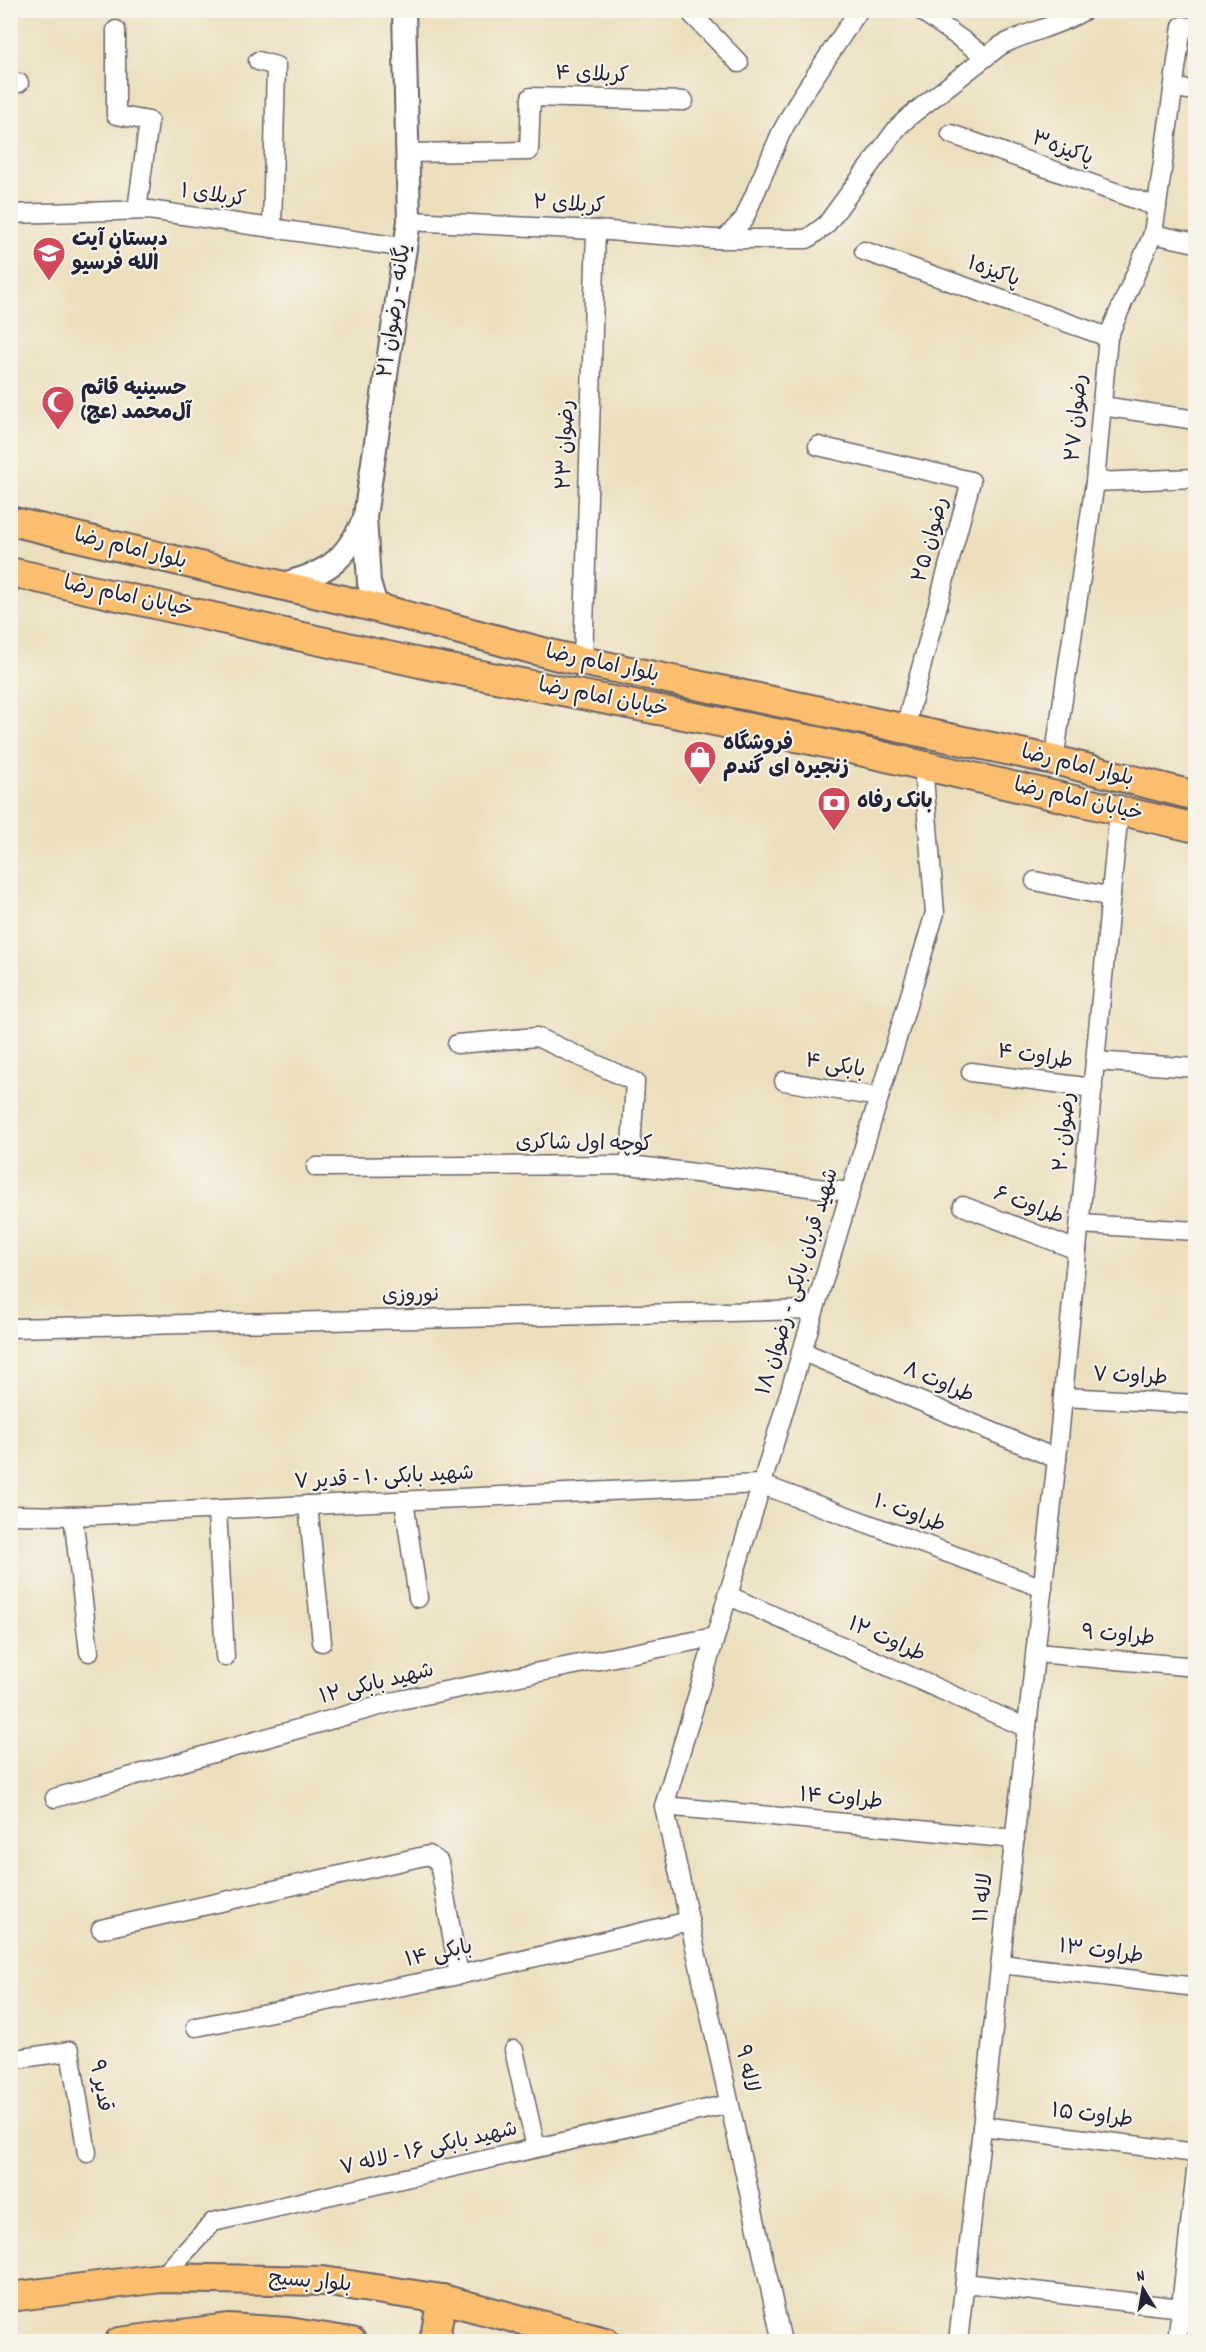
<svg xmlns="http://www.w3.org/2000/svg" width="1206" height="2352" font-family="Dekko,'Playpen Sans Arabic',sans-serif">
<style>
.lines{fill:none;stroke-linecap:round;stroke-linejoin:round}
.minor-casing{stroke:#696469;stroke-width:21}
.tertiary-casing{stroke:#696469;stroke-width:26}
.primary-casing{stroke:#696469;stroke-width:32}
.minor{stroke:#fff;stroke-width:18}
.tertiary{stroke:#fff;stroke-width:22}
.primary{stroke:#fbbe6e;stroke-width:28}
.labels{text-anchor:middle;dominant-baseline:central;stroke-width:4.5;stroke-linejoin:round;paint-order:stroke}
.street-label{font-size:21px;fill:#22223b;stroke:#f7f3e8}
.poi-label{font-size:21px;font-weight:bold;fill:#22223b;stroke:#f7f3e8;text-anchor:start}
</style>
<rect width="100%" height="100%" fill="#f7f3e8"/>
<filter id="ink" filterUnits="userSpaceOnUse"><feTurbulence type="fractalNoise" baseFrequency=".0167" numOctaves="2"/><feDisplacementMap in="SourceGraphic" scale="12" xChannelSelector="R" yChannelSelector="G"/><feConvolveMatrix kernelMatrix="1 2 1 2 8 2 1 2 1" color-interpolation-filters="sRGB"/></filter>
<filter id="wash" filterUnits="userSpaceOnUse"><feTurbulence type="fractalNoise" baseFrequency=".008" numOctaves="4" result="noise"/><feDisplacementMap in="SourceGraphic" scale="24" xChannelSelector="R" yChannelSelector="G"/><feGaussianBlur stdDeviation="1.35" result="paint"/><feColorMatrix in="noise" values="0 0 0 0 0 0 0 0 0 0 0 0 0 0 0 0 0 1.4 0 .05"/><feComposite in="paint" operator="in"/></filter>
<g filter="url(#wash)">
<rect width="100%" height="100%" fill="#ecdfbe"/>
</g>
<g filter="url(#ink)">
<g class="lines">
<g class="minor-casing">
<g id="minor">
<polyline points="688,10 739,63"/>
<polyline points="923,12 985,56"/>
<polyline points="116,30 116,115 149,121 137,210"/>
<polyline points="258,61 276,66 272,228"/>
<polyline points="10,84 19,83"/>
<polyline points="1175,88 1196,91"/>
<polyline points="951,134 1157,207"/>
<polyline points="406,153 529,151 531,97 684,101"/>
<polyline points="10,214 149,210 407,248"/>
<path d="M409,221L596,230L713,239H807L826,225L898,127L911,115L1000,46C1027,31 1058,27 1085,10"/>
<polyline points="1153,234 1196,243"/>
<polyline points="726,238 744,219 781,133 799,100 859,10"/>
<polyline points="864,251 1108,337"/>
<polyline points="1102,406 1196,420"/>
<polyline points="818,446 971,481 905,728"/>
<polyline points="1095,482 1196,478"/>
<polyline points="583,662 596,230"/>
<polyline points="1054,760 1095,482 1108,337 1153,234 1182,26 1196,28"/>
<polyline points="1035,881 1111,897"/>
<polyline points="457,1044 537,1037 635,1082 630,1165"/>
<polyline points="1095,1061 1196,1068"/>
<polyline points="971,1072 1093,1088"/>
<polyline points="784,1081 879,1097"/>
<polyline points="316,1167 630,1165 850,1192"/>
<polyline points="963,1206 1077,1250"/>
<polyline points="1080,1224 1196,1231"/>
<polyline points="10,1328 813,1310"/>
<polyline points="801,1351 1057,1459"/>
<polyline points="1063,1397 1196,1404"/>
<polyline points="404,1501 418,1598"/>
<polyline points="308,1505 322,1642"/>
<polyline points="217,1510 225,1657"/>
<polyline points="10,1515 73,1516 760,1484 1043,1588"/>
<polyline points="73,1516 89,1652"/>
<polyline points="727,1595 1027,1728"/>
<polyline points="1036,1653 1196,1667"/>
<polyline points="55,1798 400,1700 714,1637"/>
<polyline points="664,1806 1015,1839"/>
<polyline points="101,1929 429,1855 439,1862 459,1975"/>
<polyline points="1001,1964 1196,1987"/>
<polyline points="196,2027 459,1975 689,1921"/>
<polyline points="514,2050 536,2148"/>
<polyline points="10,2060 70,2051 87,2153"/>
<polyline points="982,2126 1196,2153"/>
<polyline points="161,2278 213,2222 729,2104"/>
<polyline points="965,2283 1181,2308"/>
<polyline points="782,2342 664,1806 935,913 923,765"/>
<polyline points="958,2342 1057,1459 1119,810"/>
<polyline points="1177,2342 1196,2171"/>
</g>
</g>
<g class="tertiary-casing">
<g id="tertiary">
<path d="M278,585C326,574 344,563 365,518"/>
<polyline points="377,608 369,583 365,516 409,221 404,10"/>
</g>
</g>
<g class="primary-casing">
<g id="primary">
<polyline points="10,521 377,608 558,656 1054,760 1196,796"/>
<polyline points="10,572 420,663 816,741 1196,828"/>
<polyline points="10,2297 161,2278 323,2281 442,2299 605,2342"/>
<polyline points="119,2342 228,2328 288,2332 352,2342"/>
<polyline points="434,2342 442,2299"/>
</g>
</g>
<use href="#minor" class="minor"/>
<use href="#tertiary" class="tertiary"/>
<use href="#primary" class="primary"/>
</g>
</g>
<defs>
<g id="school-pin" transform="scale(1.725)"><path d="M0 17L-7.5 6A9.5 9.5 0 1 1 7.5 6Z" fill="#d1495b" stroke="#f7f3e8"/><path d="M0-5L7-2L0 1L-7-2ZM-4 1L0 2.5L4 1V4Q0 6-4 4Z" fill="#fff"/></g>
<g id="mosque-pin" transform="scale(1.725)"><path d="M0 17L-7.5 6A9.5 9.5 0 1 1 7.5 6Z" fill="#d1495b" stroke="#f7f3e8"/><path d="M3.5-4.9A6 6 0 1 0 3.5 4.9A5 5 0 1 1 3.5-4.9Z" fill="#fff"/></g>
<g id="shop-pin" transform="scale(1.725)"><path d="M0 17L-7.5 6A9.5 9.5 0 1 1 7.5 6Z" fill="#d1495b" stroke="#f7f3e8"/><path d="M-5-2.5h2.3a2.7 3.5 0 0 1 5.4 0H5L5.5 6h-11ZM-1.5-2.5h3a1.5 2.3 0 0 0-3 0Z" fill="#fff"/></g>
<g id="bank-pin" transform="scale(1.725)"><path d="M0 17L-7.5 6A9.5 9.5 0 1 1 7.5 6Z" fill="#d1495b" stroke="#f7f3e8"/><path d="M-6-4H6V4H-6ZM0-2.3a2.3 2.3 0 1 0 0 4.6a2.3 2.3 0 1 0 0-4.6Z" fill="#fff"/></g>
</defs>
<g fill-rule="evenodd">
<use href="#school-pin" x="49" y="253"/>
<use href="#mosque-pin" x="58" y="402"/>
<use href="#shop-pin" x="700" y="757"/>
<use href="#bank-pin" x="834" y="803"/>
</g>
<g class="labels">
<g class="street-label">
<text transform="translate(592 76) rotate(2)">کربلای ۴</text>
<text transform="translate(1062 150) rotate(20)">پاکیزه۳</text>
<text transform="translate(213 197) rotate(8)">کربلای ۱</text>
<text transform="translate(569 206) rotate(3)">کربلای ۲</text>
<text transform="translate(993 273) rotate(20)">پاکیزه۱</text>
<text transform="translate(396 311) rotate(-82)">یگانه - رضوان ۲۱</text>
<text transform="translate(1078 418) rotate(-85)">رضوان ۲۷</text>
<text transform="translate(567 445) rotate(-88)">رضوان ۲۳</text>
<text transform="translate(932 540) rotate(-75)">رضوان ۲۵</text>
<text transform="translate(130 550) rotate(14)">بلوار امام رضا</text>
<text transform="translate(128 598) rotate(12)">خیابان امام رضا</text>
<text transform="translate(602 665) rotate(12)">بلوار امام رضا</text>
<text transform="translate(603 699) rotate(11)">خیابان امام رضا</text>
<text transform="translate(1077 767) rotate(14)">بلوار امام رضا</text>
<text transform="translate(1078 801) rotate(13)">خیابان امام رضا</text>
<text transform="translate(1035 1058) rotate(8)">طراوت ۴</text>
<text transform="translate(835 1067) rotate(10)">بابکی ۴</text>
<text transform="translate(1066 1132) rotate(-85)">رضوان ۲۰</text>
<text transform="translate(584 1145) rotate(1)">کوچه اول شاکری</text>
<text transform="translate(1028 1207) rotate(21)">طراوت ۶</text>
<text transform="translate(799 1282) rotate(-73)">شهید قربان بابکی - رضوان ۱۸</text>
<text transform="translate(411 1297) rotate(-1)">نوروزی</text>
<text transform="translate(1130 1378) rotate(3)">طراوت ۷</text>
<text transform="translate(938 1384) rotate(23)">طراوت ۸</text>
<text transform="translate(384 1479) rotate(-3)">شهید بابکی ۱۰ - قدیر ۷</text>
<text transform="translate(909 1515) rotate(20)">طراوت ۱۰</text>
<text transform="translate(1118 1637) rotate(5)">طراوت ۹</text>
<text transform="translate(886 1641) rotate(24)">طراوت ۱۲</text>
<text transform="translate(377 1685) rotate(-14)">شهید بابکی ۱۲</text>
<text transform="translate(841 1800) rotate(5)">طراوت ۱۴</text>
<text transform="translate(985 1898) rotate(-84)">لاله ۱۱</text>
<text transform="translate(1101 1953) rotate(7)">طراوت ۱۳</text>
<text transform="translate(439 1955) rotate(-12)">بابکی ۱۴</text>
<text transform="translate(745 2069) rotate(78)">لاله ۹</text>
<text transform="translate(99 2086) rotate(80)">قدیر ۹</text>
<text transform="translate(1092 2117) rotate(7)">طراوت ۱۵</text>
<text transform="translate(429 2150) rotate(-13)">شهید بابکی ۱۶ - لاله ۷</text>
<text transform="translate(310 2283) rotate(5)">بلوار بسیج</text>
</g>
<g class="poi-label">
<text x="72" y="241">دبستان آیت<tspan x="72" dy="24">الله فرسیو</tspan></text>
<text x="81" y="390">حسینیه قائم<tspan x="81" dy="24">آل‌محمد (عج)</tspan></text>
<text x="723" y="745">فروشگاه<tspan x="723" dy="24">زنجیره ای گندم</tspan></text>
<text x="857" y="803">بانک رفاه</text>
</g>
</g>
<rect width="1206" height="2352" fill="none" stroke="#f7f3e8" stroke-width="36"/>
<g transform="translate(1143 2289) rotate(349)" stroke="#f7f3e8" stroke-width="4.5" paint-order="stroke">
<path d="M0-4.5L10 22L0 15L-10 22Z" fill="#22223b"/>
<text y="-9" font-size="16" font-weight="bold" text-anchor="middle" fill="#22223b">N</text>
</g>
</svg>
